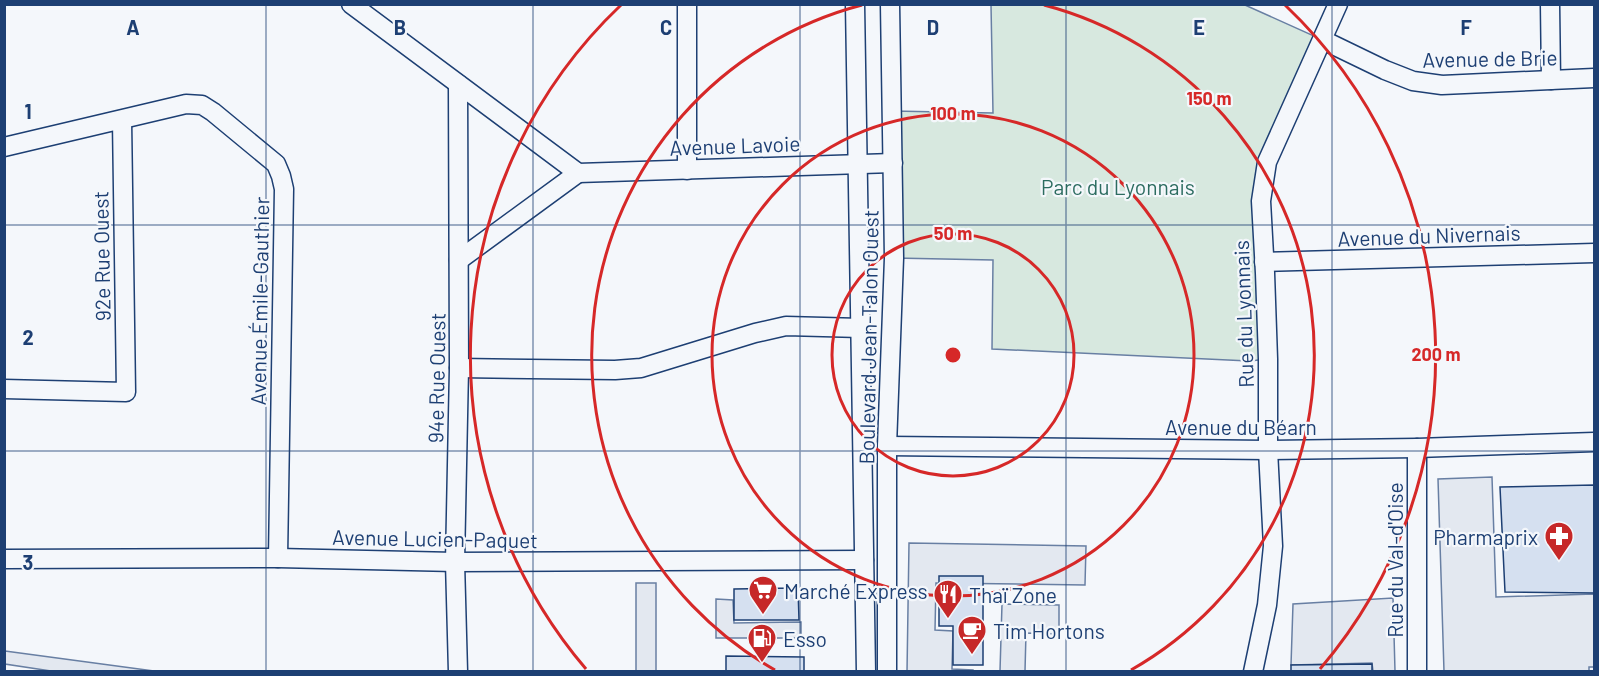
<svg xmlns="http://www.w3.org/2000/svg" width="1599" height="676" font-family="Barlow,sans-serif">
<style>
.green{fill:#d7e8df;stroke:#687fa3;stroke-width:1.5}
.parking{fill:#e3e8f0;stroke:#687fa3;stroke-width:1.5}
.building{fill:#d5e0f0;stroke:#1d3f73;stroke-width:1.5}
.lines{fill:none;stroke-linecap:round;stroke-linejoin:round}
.minor-casing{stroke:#1d3f73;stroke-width:21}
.minor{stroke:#f4f7fb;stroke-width:18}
.grid{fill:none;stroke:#1d3f73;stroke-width:1.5;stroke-opacity:0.55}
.ring{fill:none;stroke:#d62828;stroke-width:3}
.labels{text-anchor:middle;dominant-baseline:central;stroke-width:4.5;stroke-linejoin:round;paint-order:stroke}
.street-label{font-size:21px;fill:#1d3f73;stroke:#f4f7fb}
.park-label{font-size:21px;fill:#2c6c60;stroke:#f4f7fb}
.poi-label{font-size:21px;fill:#1d3f73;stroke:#f4f7fb;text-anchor:start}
.grid-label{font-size:20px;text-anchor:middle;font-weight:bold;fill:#1d3f73;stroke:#f4f7fb;stroke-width:4.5;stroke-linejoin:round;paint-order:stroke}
.centre{fill:#d62828;stroke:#f4f7fb;stroke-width:3}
.ring-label{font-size:18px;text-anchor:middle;font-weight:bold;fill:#d62828;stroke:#f4f7fb;stroke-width:4.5;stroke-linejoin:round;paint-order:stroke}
</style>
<rect width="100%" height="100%" fill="#f4f7fb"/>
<polygon class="green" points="991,5 1245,5 1323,40 1267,162 1268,359 1249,361 992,349 993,260 894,258 893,111 993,113"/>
<g class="parking">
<polygon points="1492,477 1496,597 1594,594 1594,667 1589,667 1589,671 1444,671 1438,479"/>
<polygon points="909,543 1086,546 1085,585 936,583 935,630 953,631 952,669 973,670 973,671 907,672"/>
<rect x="636" y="583" width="20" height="88"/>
<polygon points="1393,598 1395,671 1373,671 1372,663 1291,665 1293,604"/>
<polygon points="716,599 733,600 734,623 801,622 801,638 716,638"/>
<polygon points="1002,604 1059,605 1059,634 1026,633 1025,671 1000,671"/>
<polygon points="5,651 154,671 51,671 5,664"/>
</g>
<g class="building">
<polygon points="1594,485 1594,593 1505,592 1500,487"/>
<polygon points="939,576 983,576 983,665 953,665 953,626 939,626"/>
<polygon points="798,588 799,620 734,620 734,589"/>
<polygon points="726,656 804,657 804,672 726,672"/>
<polygon points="1372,664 1372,672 1291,672 1291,665"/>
</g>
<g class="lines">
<g class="minor-casing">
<g id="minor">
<polyline points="351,4 578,173 893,163"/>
<polyline points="687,4 687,170"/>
<polyline points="855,4 866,672"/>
<polyline points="1550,4 1551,80"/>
<polyline points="1323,40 1385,70 1413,81 1442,85 1594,78"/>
<polyline points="458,84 459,368 455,562 458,672"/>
<polyline points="4,147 186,104 202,105 213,112 276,164 281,176 284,189 278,558"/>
<polyline points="459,260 578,173"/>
<polyline points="1264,262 1594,253"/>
<polyline points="459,368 615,370 641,368 755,333 786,326 861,328"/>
<polyline points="4,389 126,392 122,120"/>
<polyline points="887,446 1268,450 1417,448 1594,442"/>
<polyline points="1417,448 1417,672"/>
<polyline points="4,559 278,558 455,562 864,560"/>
<polyline points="887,672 887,446 894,258 890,4"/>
<polyline points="1253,672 1267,605 1273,546 1268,450 1268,359 1265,273 1261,201 1267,162 1338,4"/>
</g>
</g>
<use href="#minor" class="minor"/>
</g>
<path class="grid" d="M266,4V672M533,4V672M800,4V672M1066,4V672M1332,4V672M4,225H1594M4,451H1594"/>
<g class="ring">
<circle cx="953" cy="355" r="121"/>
<circle cx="953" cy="355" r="241"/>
<path d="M775 670A362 362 0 0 1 862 5M1044 5A362 362 0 0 1 1131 670"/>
<path d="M586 669A483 483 0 0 1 621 5M1285 5A483 483 0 0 1 1320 669"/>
</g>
<defs>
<g id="pharmacy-pin" transform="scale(1.5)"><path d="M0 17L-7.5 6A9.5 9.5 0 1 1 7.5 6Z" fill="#c62828" stroke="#f4f7fb"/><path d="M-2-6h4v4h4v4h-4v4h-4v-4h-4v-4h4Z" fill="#fff"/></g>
<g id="supermarket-pin" transform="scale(1.5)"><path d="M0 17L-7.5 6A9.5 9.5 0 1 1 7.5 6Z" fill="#c62828" stroke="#f4f7fb"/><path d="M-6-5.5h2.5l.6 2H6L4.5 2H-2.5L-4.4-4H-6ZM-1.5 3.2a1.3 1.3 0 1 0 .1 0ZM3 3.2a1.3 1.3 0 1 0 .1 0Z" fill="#fff"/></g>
<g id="restaurant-pin" transform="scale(1.5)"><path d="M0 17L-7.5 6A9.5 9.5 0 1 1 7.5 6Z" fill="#c62828" stroke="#f4f7fb"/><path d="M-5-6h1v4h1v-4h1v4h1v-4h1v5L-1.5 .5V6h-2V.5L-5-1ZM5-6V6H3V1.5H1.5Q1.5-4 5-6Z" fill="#fff"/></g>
<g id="cafe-pin" transform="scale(1.5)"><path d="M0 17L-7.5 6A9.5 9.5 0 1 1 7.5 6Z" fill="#c62828" stroke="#f4f7fb"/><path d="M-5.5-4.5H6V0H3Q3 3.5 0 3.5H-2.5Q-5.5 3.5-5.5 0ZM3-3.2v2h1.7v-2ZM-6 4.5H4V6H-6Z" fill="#fff"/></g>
<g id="fuel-pin" transform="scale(1.5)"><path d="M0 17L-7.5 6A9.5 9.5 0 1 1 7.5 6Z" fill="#c62828" stroke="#f4f7fb"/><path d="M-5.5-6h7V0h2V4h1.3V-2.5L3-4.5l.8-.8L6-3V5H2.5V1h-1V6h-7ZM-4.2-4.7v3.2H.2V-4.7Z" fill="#fff"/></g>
</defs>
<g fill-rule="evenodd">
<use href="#pharmacy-pin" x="1559" y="536"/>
<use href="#supermarket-pin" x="763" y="590"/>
<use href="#restaurant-pin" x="948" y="594"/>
<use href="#cafe-pin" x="972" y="630"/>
<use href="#fuel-pin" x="762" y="638"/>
</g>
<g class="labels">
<g class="street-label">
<text transform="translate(1490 58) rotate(-1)">Avenue de Brie</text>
<text transform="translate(735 145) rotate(-2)">Avenue Lavoie</text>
<text transform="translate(1429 235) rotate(-2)">Avenue du Nivernais</text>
<text transform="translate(101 256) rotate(-91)">92e Rue Ouest</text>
<text transform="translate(259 301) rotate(-89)">Avenue Émile-Gauthier</text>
<text transform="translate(1243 314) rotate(-92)">Rue du Lyonnais</text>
<text transform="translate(868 337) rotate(-89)">Boulevard Jean-Talon Ouest</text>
<text transform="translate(436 378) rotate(-89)">94e Rue Ouest</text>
<text x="1241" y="426">Avenue du Béarn</text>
<text transform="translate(435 538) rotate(1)">Avenue Lucien-Paquet</text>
<text transform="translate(1394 560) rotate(-90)">Rue du Val-d'Oise</text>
</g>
<g class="park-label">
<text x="1118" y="186">Parc du Lyonnais</text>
</g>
<g class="poi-label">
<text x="1538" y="536" text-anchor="end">Pharmaprix</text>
<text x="784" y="590">Marché Express</text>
<text x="969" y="594">Thaï Zone</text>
<text x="993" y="630">Tim Hortons</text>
<text x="783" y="638">Esso</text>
</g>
</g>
<g class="grid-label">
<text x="133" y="35">A</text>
<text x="400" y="35">B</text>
<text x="666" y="35">C</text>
<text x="933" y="35">D</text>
<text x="1199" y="35">E</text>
<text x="1466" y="35">F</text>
<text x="28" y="119">1</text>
<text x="28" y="345">2</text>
<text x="28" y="570">3</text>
</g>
<circle cx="953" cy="355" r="9" class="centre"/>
<g class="ring-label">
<text x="1209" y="105">150 m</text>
<text x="953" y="120">100 m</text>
<text x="953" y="240">50 m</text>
<text x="1436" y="361">200 m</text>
</g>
<rect width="1599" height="676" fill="none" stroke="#1d3f73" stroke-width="12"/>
</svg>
